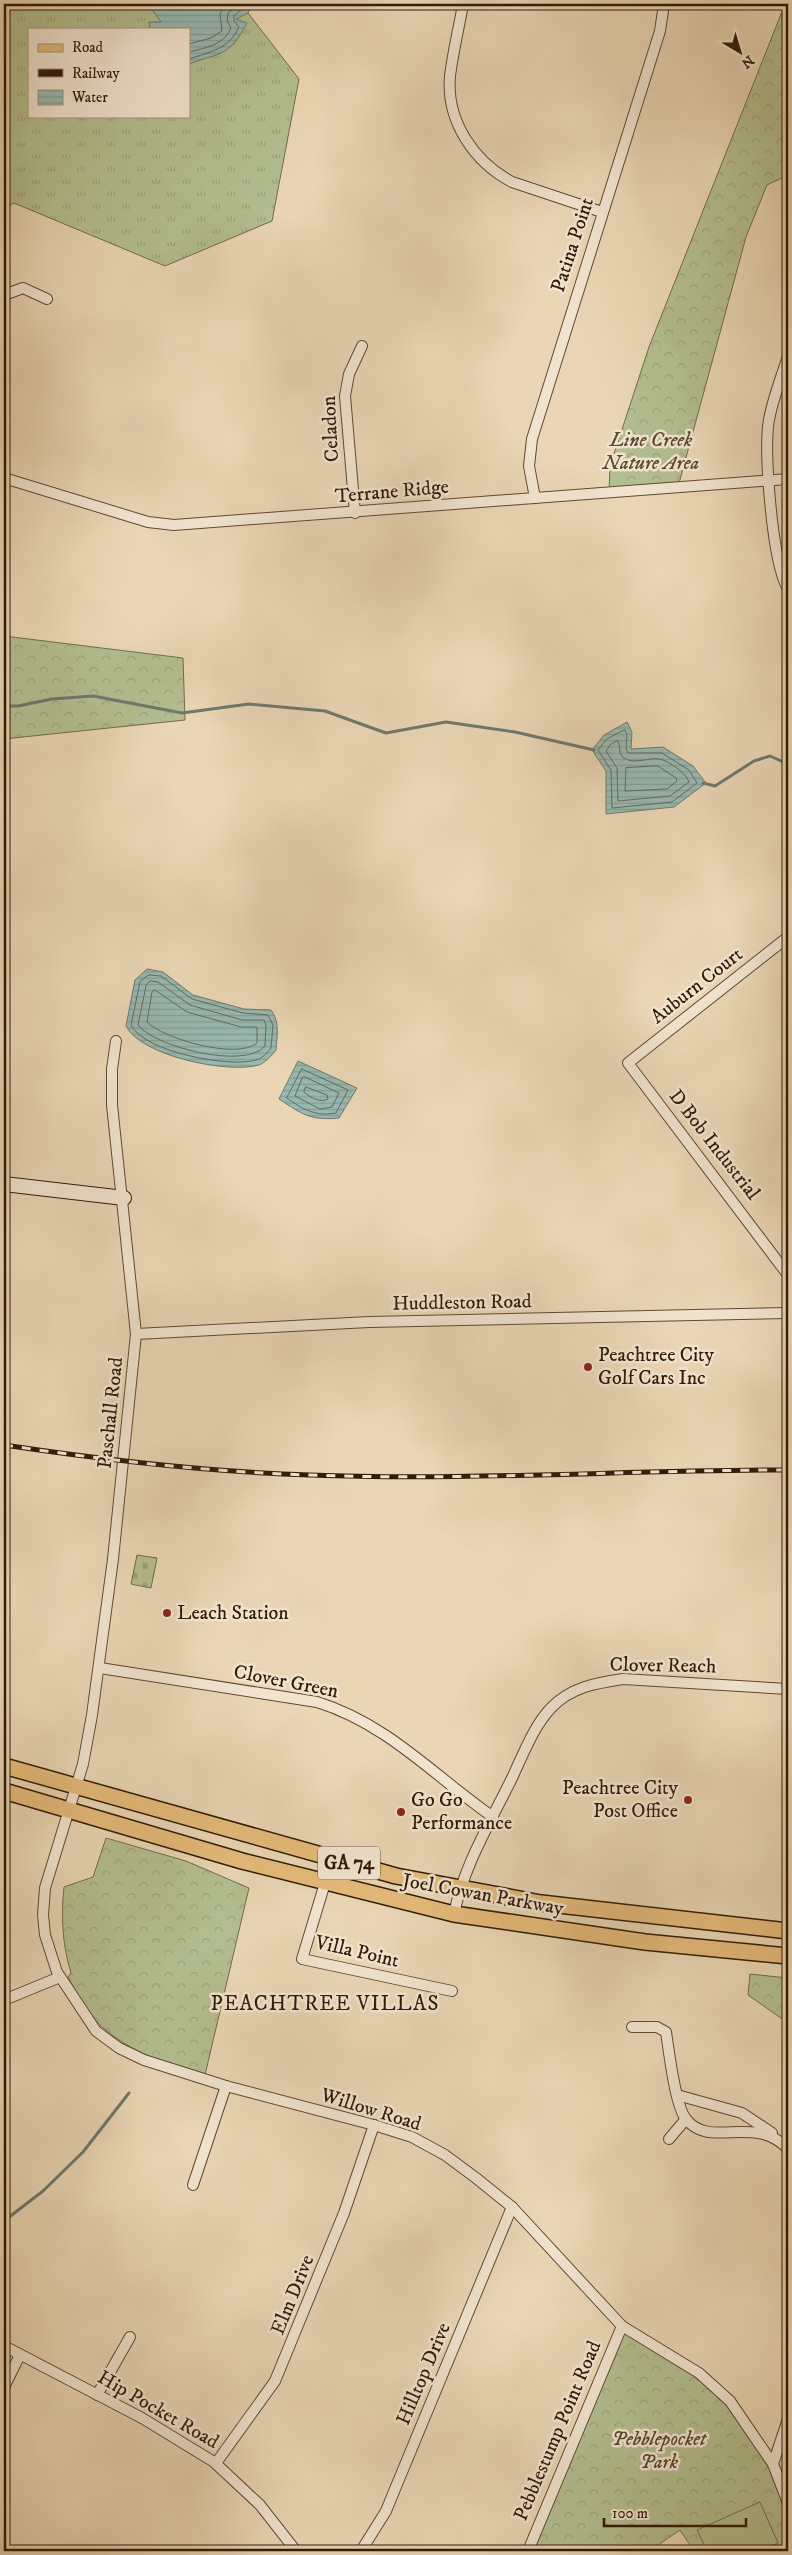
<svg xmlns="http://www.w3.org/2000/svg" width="792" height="2555" font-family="'IM FELL DW Pica',serif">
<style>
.grass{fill:url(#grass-tufts);stroke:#726c4c;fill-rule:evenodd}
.forest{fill:url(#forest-crowns);stroke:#726c4c}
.cemetery{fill:url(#cemetery-stones);stroke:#726c4c}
.pitch{fill:#b3be90;stroke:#726c4c}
.water{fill:url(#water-rules);stroke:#6f796d}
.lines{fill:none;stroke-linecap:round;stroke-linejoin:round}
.shore{stroke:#646a5c;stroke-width:1}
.stream{stroke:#6f796d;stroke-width:3}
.street-casing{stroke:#5f4932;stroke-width:12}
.secondary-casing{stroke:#311a07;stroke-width:16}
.primary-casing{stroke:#311a07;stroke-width:18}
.street{stroke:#f1e4cf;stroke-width:10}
.secondary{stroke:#f1e4cf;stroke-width:14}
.primary{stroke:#e5bb7a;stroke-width:15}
.rail-casing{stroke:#311a07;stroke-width:5}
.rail{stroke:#f1e4cf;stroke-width:3;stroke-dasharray:9;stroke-linecap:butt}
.poi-dot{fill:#8f2418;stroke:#f1e4cf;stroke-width:2}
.labels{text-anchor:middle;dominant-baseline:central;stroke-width:5;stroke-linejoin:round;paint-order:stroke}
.shield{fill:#f1e4cf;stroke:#6b5743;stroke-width:1}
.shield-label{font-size:19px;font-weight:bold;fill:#311a07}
.street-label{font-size:20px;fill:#311a07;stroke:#f1e4cf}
.park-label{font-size:20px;font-style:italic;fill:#584b30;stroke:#f1e4cf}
.poi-label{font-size:20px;fill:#311a07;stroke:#f1e4cf;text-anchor:start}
.neighbourhood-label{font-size:21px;letter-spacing:1px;fill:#311a07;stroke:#f1e4cf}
</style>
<defs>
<pattern id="grass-tufts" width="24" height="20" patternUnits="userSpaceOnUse" patternTransform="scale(1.25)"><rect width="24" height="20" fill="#b3be90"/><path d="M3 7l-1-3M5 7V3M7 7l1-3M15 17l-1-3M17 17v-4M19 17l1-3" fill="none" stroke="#9aa37b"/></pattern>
<pattern id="forest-crowns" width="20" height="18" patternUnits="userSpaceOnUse" patternTransform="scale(1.25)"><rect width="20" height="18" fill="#b3be90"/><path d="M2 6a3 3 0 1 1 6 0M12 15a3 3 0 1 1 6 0" fill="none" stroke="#9aa37b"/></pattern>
<pattern id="cemetery-stones" width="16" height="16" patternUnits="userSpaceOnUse" patternTransform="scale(1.25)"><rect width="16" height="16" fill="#b3be90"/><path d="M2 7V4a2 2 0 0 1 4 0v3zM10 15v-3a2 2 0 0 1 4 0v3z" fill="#9aa37b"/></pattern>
<pattern id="water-rules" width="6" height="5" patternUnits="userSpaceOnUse" patternTransform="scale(1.25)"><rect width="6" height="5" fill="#98b9b1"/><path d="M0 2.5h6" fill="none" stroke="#839e97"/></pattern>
</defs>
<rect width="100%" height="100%" fill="#ead6b5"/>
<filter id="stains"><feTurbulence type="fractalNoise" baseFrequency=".004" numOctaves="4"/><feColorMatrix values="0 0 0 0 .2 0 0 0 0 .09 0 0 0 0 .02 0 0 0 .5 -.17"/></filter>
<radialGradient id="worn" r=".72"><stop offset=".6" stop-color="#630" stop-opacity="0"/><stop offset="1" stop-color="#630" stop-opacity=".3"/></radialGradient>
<path class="grass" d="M4,4H168L185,16L248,13L299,79L272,221L165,266L14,203L4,208ZM29,29H189V116H29Z"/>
<g class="forest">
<polygon points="785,4 788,4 788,175 767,185 746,237 678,487 609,492 610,466 649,347"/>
<polygon points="4,636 183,658 185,720 4,739"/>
<path d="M106,1838L186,1861L249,1888L205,2075C162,2064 116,2047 87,2011C79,2001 74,1988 68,1977L71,1973C62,1944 61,1916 64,1887L93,1877Z"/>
<polygon points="750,1974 788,1978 788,2023 748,1995"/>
<polygon points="622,2326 716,2387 773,2464 788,2505 788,2551 694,2551 680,2530 649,2551 528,2551"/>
</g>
<polygon class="cemetery" points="137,1555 157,1558 151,1588 131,1584"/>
<polygon class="pitch" points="760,2502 778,2543 760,2551 707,2551 697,2530"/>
<g class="water">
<path d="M148,4H252L248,13L236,19L247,23C229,57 221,52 189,64V29H150L149,22H161Z"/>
<polygon points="627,722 632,732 631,749 663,747 693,766 706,783 674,807 606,814 606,771 592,750 604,735"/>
<path d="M147,969L163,972L193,995L244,1009L271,1010C280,1022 277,1035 276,1050C272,1055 266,1062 259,1065C228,1074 141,1056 126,1026L135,980Z"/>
<path d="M298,1061L357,1088L339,1118C310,1121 302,1114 279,1099Z"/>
</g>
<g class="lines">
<g class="shore">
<polyline points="189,44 211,38 222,31 220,14 226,4"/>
<path d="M189,52C205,48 224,45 231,28L227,21L228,13L240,4"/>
<path d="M189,59C210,52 229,49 239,27L234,21V16L247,4"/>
<path d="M625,730C630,737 623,746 628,753H662L689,770L697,783L672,802L612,808L611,770L598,750L607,739Z"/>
<path d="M618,741C621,747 618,754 624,758C634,765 649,757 659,759C668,760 687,774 689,782L670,796L618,801L617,768L606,751L611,744Z"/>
<polygon points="658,766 676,778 677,781 667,789 625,791 626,768"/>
<path d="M149,975L161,976L192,999L243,1013L268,1015L273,1025L271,1048C267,1053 263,1058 256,1060C230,1068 144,1052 131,1025L140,982Z"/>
<path d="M150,981L158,982L190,1005L242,1020H264L266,1025L265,1046C245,1070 155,1047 138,1025L146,986Z"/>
<path d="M155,990L187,1012L241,1027H257V1043C237,1060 164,1039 147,1022L152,992Z"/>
<path d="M302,1069L348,1090L336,1113C316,1117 302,1109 287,1098Z"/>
<polygon points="305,1077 339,1093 332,1107 320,1109 295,1096 302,1078"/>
<path d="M306,1087L327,1095L328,1099C321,1103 310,1098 304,1092Z"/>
</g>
<g class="stream">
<polyline points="4,706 18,706 52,699 93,696 182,713 249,704 325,711 386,733 446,722 515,732 594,750"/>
<polyline points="703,783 715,786 754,761 770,756 788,764"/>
<polyline points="4,2221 43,2191 83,2152 129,2093"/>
</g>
<g class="street-casing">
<g id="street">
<path d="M463,4C459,28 453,51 450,76C446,121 474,162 512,182L602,212"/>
<polyline points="4,295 23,288 47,299"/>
<path d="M788,356C781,379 771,402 768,426C765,459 772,562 788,589"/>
<polyline points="4,478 148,522 174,525 788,479"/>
<polyline points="535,498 529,466 532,439 660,31 664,4"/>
<polyline points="355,513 345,396 349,374 362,346"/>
<polyline points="788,937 628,1063 788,1275"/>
<polyline points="116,1041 112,1069 112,1105 136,1334 113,1559 92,1715 83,1764 45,1888 43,1915 45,1935 57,1972 96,2031 119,2048 144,2060 226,2086 374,2125 412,2137 445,2155 476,2178 512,2207 622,2326 699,2373 730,2401 773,2464 788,2503"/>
<polyline points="136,1334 369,1322 788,1313"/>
<path d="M100,1668L317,1702C388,1724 434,1776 493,1817"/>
<polyline points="325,1883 302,1959 452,1991"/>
<path d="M454,1914C464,1865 490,1823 512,1778C523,1755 533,1727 551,1708C571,1687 596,1683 623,1679L788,1689"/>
<polyline points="4,2000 60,1977"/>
<path d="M632,2027H657L666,2032C669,2051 675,2106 686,2119C710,2150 754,2113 788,2149"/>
<polyline points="677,2095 742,2113 772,2133"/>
<polyline points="669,2139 686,2119"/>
<polyline points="193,2185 226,2086"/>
<polyline points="4,2346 142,2418 214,2462 260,2505 296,2551"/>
<polyline points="4,2387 20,2355"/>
<polyline points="97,2395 130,2337"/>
<polyline points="216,2463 275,2381 344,2213 374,2125"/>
<polyline points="773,2464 788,2419"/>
<polyline points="361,2551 386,2511 395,2489 512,2207"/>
<polyline points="528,2551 622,2326"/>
</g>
</g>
<g class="secondary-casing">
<polyline id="secondary" points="4,1184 124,1198"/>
</g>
<g class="primary-casing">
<g id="primary">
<polyline points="4,1766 396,1876 541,1903 788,1931"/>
<polyline points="4,1791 242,1861 454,1914 645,1942 788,1956"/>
</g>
</g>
<use href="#street" class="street"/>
<use href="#secondary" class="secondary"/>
<use href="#primary" class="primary"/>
<g class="rail-casing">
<path id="rail" d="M4,1445C105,1460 208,1472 310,1475C469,1481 629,1470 788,1470"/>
</g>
<use href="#rail" class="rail"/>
</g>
<g class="poi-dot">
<circle cx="588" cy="1367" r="5"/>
<circle cx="167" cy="1613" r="5"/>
<circle cx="688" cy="1800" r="5"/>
<circle cx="401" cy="1812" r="5"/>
</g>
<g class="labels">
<rect class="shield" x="318" y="1846.5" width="62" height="33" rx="4"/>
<g class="shield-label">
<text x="349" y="1863">GA 74</text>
</g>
<g class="street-label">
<text transform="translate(573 245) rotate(-72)">Patina Point</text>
<text transform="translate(331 429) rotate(-93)">Celadon</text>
<text transform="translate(392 492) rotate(-5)">Terrane Ridge</text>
<text transform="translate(697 986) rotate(-38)">Auburn Court</text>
<text transform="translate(714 1145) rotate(52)">D Bob Industrial</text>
<text transform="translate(462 1303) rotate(-1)">Huddleston Road</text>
<text transform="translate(111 1413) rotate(-84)">Paschall Road</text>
<text transform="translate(663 1666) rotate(1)">Clover Reach</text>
<text transform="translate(286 1682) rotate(11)">Clover Green</text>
<text transform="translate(483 1895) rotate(10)">Joel Cowan Parkway</text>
<text transform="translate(357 1952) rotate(13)">Villa Point</text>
<text transform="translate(371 2110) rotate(17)">Willow Road</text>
<text transform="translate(293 2295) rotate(-68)">Elm Drive</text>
<text transform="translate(424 2374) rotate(-67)">Hilltop Drive</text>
<text transform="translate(158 2410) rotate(30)">Hip Pocket Road</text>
<text transform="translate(558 2431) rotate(-67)">Pebblestump Point Road</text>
</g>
<g class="park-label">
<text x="651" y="440">Line Creek<tspan x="651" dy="23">Nature Area</tspan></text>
<text x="659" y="2439">Pebblepocket<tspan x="659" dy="23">Park</tspan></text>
</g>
<g class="poi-label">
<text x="598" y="1355">Peachtree City<tspan x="598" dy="23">Golf Cars Inc</tspan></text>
<text x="177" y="1613">Leach Station</text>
<text x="678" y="1788" text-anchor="end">Peachtree City<tspan x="678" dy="23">Post Office</tspan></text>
<text x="411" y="1800">Go Go<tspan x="411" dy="23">Performance</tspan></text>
</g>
<g class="neighbourhood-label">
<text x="325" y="2004">PEACHTREE VILLAS</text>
</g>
</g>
<rect width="792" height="2555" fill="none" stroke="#ead6b5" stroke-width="20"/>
<rect x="5" y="5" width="782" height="2545" fill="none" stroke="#311a07" stroke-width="2.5"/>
<rect x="10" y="10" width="772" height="2535" fill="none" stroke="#311a07"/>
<rect x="28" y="28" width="162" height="90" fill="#f1e4cf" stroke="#a4937f"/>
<rect x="38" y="44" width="25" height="8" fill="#e5bb7a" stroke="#a4937f"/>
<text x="72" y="52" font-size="15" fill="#311a07">Road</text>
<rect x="38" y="69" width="25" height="8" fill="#311a07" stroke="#a4937f"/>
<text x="72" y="78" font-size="15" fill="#311a07">Railway</text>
<rect x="38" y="90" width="25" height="15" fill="url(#water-rules)" stroke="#a4937f"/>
<text x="72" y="102" font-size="15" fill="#311a07">Water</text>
<g transform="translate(740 52) rotate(142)" stroke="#f1e4cf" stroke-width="4" paint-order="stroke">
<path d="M0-4L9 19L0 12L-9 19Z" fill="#311a07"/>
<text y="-8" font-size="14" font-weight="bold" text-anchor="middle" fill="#311a07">N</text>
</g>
<path d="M604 2518v8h142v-8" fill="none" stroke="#311a07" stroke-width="2.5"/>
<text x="612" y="2518" font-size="15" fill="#311a07" stroke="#f1e4cf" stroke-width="4" paint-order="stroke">100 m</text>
<rect width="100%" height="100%" filter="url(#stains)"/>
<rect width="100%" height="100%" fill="url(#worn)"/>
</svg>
